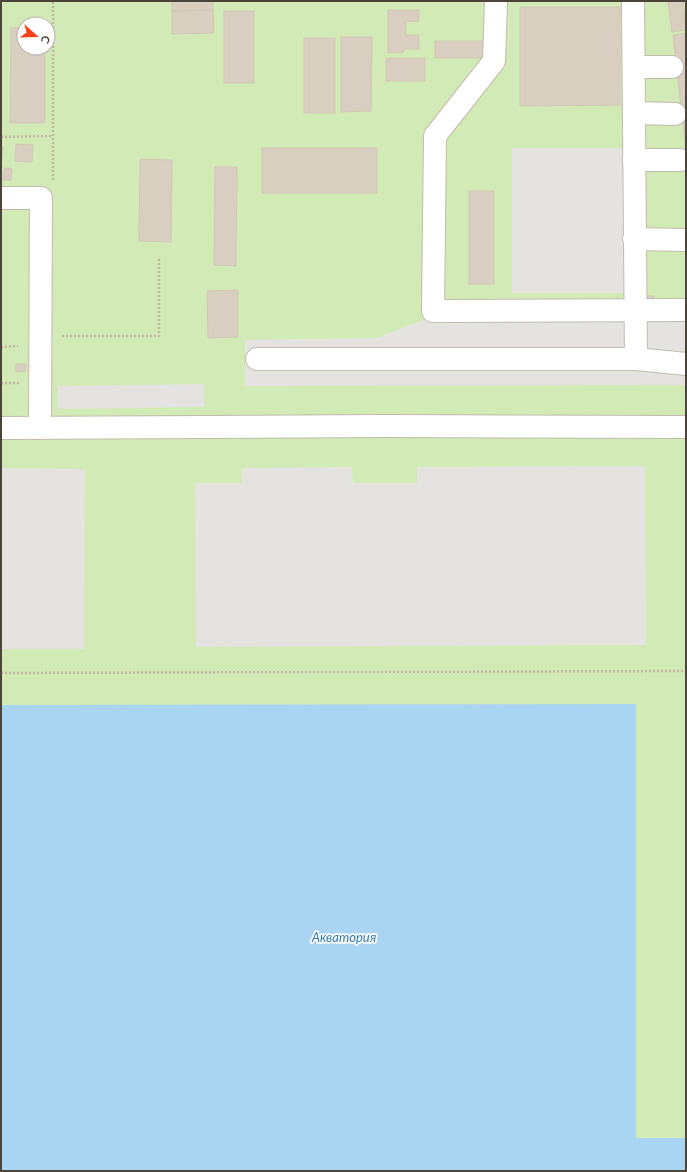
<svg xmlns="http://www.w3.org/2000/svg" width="687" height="1172" font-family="Lato,sans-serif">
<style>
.green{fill:#d2eab5;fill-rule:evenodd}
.parking{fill:#e5e3e0}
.water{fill:#a9d4f2}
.building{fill:#d8cfc1;stroke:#d3c7b4}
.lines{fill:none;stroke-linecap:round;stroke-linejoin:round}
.minor-casing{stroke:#c2bbae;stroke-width:24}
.path{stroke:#c4b79f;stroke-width:2.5;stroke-dasharray:2 2;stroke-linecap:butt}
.minor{stroke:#fff;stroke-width:22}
.labels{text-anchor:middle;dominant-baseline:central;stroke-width:3.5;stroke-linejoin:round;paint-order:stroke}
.water-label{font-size:13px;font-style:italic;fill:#2e7ab2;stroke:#fff}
</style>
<rect width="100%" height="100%" fill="#f6f3ec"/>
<path class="green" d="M1,1H686V1171H1ZM24,24H48V48H24Z"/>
<g class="parking">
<rect x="512" y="148" width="115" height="145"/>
<polygon points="423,320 686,320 686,385 245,386 245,340 377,338"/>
<polygon points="204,384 204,407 58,409 58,386"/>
<polygon points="645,466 646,645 196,647 195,483 242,483 242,468 352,467 353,483 417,483 417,467"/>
<polygon points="1,468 85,469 84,649 1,649"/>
</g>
<polygon class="water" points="636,704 636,1138 686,1138 686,1171 1,1171 1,705"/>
<g class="building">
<polygon points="172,1 213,1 213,10 172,11"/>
<polygon points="668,1 683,1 686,30 672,32"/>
<polygon points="520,7 620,7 620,105 520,106"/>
<polygon points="213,10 214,33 172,34 172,11"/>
<polygon points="388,10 419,10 419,21 406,22 406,35 419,35 419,49 404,49 404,52 388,53"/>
<rect x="224" y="11" width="30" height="72"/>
<polygon points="11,28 24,28 24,48 45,48 45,123 10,123"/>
<polygon points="686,33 686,151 673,35"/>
<polygon points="341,37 372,37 371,111 341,112"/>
<rect x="304" y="38" width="31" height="75"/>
<rect x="435" y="41" width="49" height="17"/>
<rect x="386" y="58" width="39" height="23"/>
<polygon points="16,144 33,145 32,162 15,161"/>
<polygon points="1,147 3,147 1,166"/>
<rect x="262" y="148" width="115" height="45"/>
<polygon points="140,159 172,160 171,242 139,241"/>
<polygon points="215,167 237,167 236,266 214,265"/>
<polygon points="4,168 12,169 11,180 3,180"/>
<rect x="469" y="191" width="25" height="93"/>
<polygon points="238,290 238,337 208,338 207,291"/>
<rect x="647" y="296" width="7" height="8"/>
<polygon points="16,364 26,364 26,371 16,372"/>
</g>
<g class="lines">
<g class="minor-casing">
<g id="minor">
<polyline points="496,1 494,61 435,136 433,311 686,310"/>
<polyline points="633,1 636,359"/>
<polyline points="634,67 672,67"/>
<polyline points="634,113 675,114"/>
<polyline points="634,160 680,160"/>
<polyline points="1,198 41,198 40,428"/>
<polyline points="634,239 686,240"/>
<polyline points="257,359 636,359 686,364"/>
<polyline points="1,428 386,426 686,427"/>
</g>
</g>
<g class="path">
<polyline points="1,26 1,30"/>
<polyline points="1,137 53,136"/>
<polyline points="53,180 53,1"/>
<polyline points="62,336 159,336 159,257"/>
<polyline points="1,347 18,346"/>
<polyline points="1,383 19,383"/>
<polyline points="1,673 686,671"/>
</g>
<use href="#minor" class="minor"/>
</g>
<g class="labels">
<g class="water-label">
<text x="344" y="937">Акватория</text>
</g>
</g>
<rect width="687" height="1172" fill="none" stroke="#4b4439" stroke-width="4"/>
<g transform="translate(36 36) rotate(110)"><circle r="19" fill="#ffffff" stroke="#b7b4b0"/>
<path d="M0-3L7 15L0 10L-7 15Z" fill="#fc3f1d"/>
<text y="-6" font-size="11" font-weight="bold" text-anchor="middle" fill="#4b4439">С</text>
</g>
</svg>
